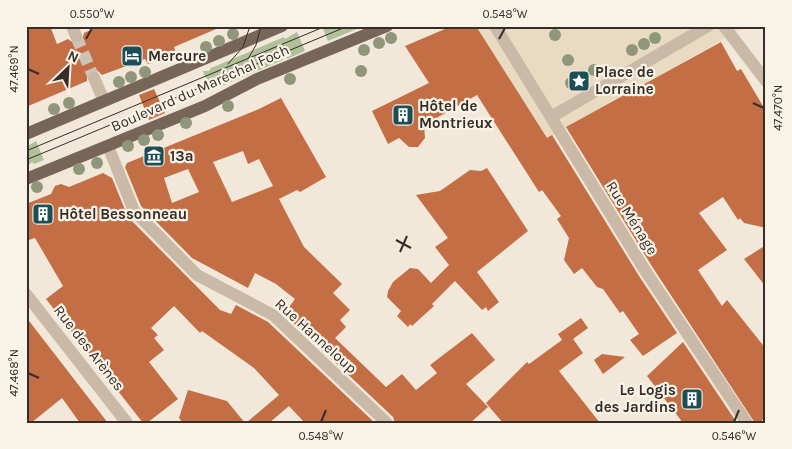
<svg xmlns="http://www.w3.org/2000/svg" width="792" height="449" font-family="Karla,sans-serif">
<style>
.green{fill:#b0c09a}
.plaza{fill:#e9dbc1}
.building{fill:#c46e45;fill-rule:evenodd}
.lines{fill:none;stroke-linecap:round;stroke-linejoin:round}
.minor-tunnel{stroke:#cbc3b6;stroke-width:12;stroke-dasharray:12 6;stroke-linecap:butt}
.minor{stroke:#c9b9a6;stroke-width:12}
.major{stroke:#776558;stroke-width:12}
.tram{stroke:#352d27;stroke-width:1}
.tree{fill:#90967a}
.ticks{fill:none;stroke:#352d27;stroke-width:2}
.labels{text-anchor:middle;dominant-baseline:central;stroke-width:4.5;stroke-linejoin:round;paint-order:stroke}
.poi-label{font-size:15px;font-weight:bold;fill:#352d27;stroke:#f9f2e6;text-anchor:start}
.street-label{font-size:15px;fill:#352d27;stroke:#f9f2e6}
.neatline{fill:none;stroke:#352d27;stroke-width:2}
.ticks-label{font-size:12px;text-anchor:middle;fill:#352d27}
</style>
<rect width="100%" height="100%" fill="#f1e8da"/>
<g class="green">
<polygon points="322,26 364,26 328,41"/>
<polygon points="297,32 305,51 287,59 286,56 282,58 283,60 219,87 218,84 215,85 216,88 211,90 203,71 209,71 211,68 284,37 285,39"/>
<polygon points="36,141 44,160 34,164 32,162 26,167 26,147"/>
</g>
<polygon class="plaza" points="476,26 747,26 547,139"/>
<g class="building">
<polygon points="26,26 50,26 57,44 68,39 75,44 82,41 84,33 93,29 92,26 223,26 174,47 176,53 148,64 145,59 102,75 98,71 91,70 87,74 87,81 26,107"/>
<polygon points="452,26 476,26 547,138 552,135 639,276 677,333 643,356 630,340 639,334 623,311 620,313 603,289 597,287 582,268 574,274 564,260 569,238 557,219 561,216 542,190 539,192 477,95 424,125 425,138 418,147 409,147 399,138 388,144 372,111 429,83 405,46"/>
<polygon points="721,42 737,71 741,69 766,111 766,228 744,223 740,218 738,220 723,197 699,213 727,250 698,270 722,306 727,300 766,349 766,417 759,423 755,423 653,268 566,127"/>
<polygon points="154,89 165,113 149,120 139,95"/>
<path d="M281,98L326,177L300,192L297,190L279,199L304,247L342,284L333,293L350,310L340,320L346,327L335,338L386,387L402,374L416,390L437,373L430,365L472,333L495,360L466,384L488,407L470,423H395L393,417L284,314L295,299L276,284L255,273L248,288L192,258L141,206L125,167L127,163L259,109ZM243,151L248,164L259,159L273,186L232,202L213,162ZM188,169L199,192L172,203L164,178Z"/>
<polygon points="487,168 528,231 477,272 499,302 488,311 486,307 482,310 455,281 432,304 434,306 412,326 410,324 408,327 397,316 401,311 387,297 388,291 393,282 410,268 418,269 431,283 449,265 435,247 448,238 416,195 440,191 470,170 481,171"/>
<polygon points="103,173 112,178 128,217 220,310 231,314 236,305 268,322 375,423 305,423 289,406 269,423 246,423 279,395 254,368 202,331 200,333 174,306 151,328 158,335 154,338 164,350 149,362 178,399 147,423 143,423 46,299 63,286 35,238 26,241 26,204 51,194 55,186 61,184 69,187"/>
<polygon points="766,245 766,287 744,259"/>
<polygon points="26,317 77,383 108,423 80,423 62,398 31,423 26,423"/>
<polygon points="581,318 588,328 573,339 583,353 559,371 600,423 503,423 486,403 527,362 529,364 562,340 558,334"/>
<polygon points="683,342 737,423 683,423 647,376"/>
<polygon points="602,354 625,357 603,374 594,360"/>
<polygon points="188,390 227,401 245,423 183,423 179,418"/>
</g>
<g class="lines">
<polyline class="minor-tunnel" points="76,36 94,78"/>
<g class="minor">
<polyline points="72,26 76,36"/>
<polyline points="495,26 646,272 747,423"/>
<polyline points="724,26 766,81"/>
<polyline points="94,78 104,101"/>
<polyline points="551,117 708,26"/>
<polyline points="108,146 134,211 197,275 273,315 387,423"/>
<polyline points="26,294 127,423"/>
</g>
<g class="major">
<polyline points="26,134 282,26"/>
<polyline points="26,179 205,106 257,79 387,26"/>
</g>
<g class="tram">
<polyline points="248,59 256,45 261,26"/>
<polyline points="228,64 243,47 250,26"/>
<polyline points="26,151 326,26"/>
<polyline points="26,160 348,26"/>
</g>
</g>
<g class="tree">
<circle cx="233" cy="34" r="6"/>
<circle cx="555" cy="35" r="6"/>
<circle cx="391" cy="38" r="6"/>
<circle cx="655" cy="38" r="6"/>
<circle cx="219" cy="41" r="6"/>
<circle cx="379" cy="43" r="6"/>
<circle cx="644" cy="44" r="6"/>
<circle cx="206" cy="47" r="6"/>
<circle cx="364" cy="50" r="6"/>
<circle cx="632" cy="50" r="6"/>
<circle cx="568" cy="60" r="6"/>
<circle cx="594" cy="70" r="6"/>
<circle cx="361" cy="71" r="6"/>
<circle cx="145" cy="72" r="6"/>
<circle cx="582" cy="76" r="6"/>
<circle cx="131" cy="77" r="6"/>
<circle cx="290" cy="79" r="6"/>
<circle cx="119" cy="82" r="6"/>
<circle cx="571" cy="83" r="6"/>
<circle cx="69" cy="103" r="6"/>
<circle cx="228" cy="106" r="6"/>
<circle cx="54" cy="109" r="6"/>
<circle cx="186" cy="123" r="6"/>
<circle cx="158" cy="135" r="6"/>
<circle cx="144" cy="140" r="6"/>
<circle cx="128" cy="146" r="6"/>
<circle cx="97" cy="163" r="6"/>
<circle cx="79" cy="169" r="6"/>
<circle cx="37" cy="187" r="6"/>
</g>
<path class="ticks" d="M86,39L92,28M499,39L505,28M28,69L39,74M753,103L764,108M396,240L411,248M400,252L407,236M28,373L39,378M321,422L326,410M734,422L739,410"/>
<defs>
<g id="hotel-square" transform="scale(1.125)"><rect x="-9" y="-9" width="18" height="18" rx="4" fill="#1d4e56" stroke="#f9f2e6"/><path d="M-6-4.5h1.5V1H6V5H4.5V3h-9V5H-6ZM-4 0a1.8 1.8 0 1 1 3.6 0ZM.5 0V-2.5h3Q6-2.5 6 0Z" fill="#fff"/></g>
<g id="sight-square" transform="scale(1.125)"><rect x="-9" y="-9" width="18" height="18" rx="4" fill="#1d4e56" stroke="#f9f2e6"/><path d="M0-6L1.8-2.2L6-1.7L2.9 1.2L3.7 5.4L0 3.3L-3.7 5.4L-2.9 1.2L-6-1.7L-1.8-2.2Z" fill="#fff"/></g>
<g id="building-square" transform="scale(1.125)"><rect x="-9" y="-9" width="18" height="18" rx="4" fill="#1d4e56" stroke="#f9f2e6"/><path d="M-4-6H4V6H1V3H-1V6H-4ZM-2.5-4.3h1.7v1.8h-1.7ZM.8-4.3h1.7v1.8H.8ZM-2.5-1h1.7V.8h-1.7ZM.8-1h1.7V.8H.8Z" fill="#fff"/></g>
<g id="museum-square" transform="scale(1.125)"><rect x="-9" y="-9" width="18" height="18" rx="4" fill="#1d4e56" stroke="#f9f2e6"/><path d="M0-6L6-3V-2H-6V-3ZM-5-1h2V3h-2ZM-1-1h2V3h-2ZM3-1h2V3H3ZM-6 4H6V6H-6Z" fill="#fff"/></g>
</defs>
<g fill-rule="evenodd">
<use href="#hotel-square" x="132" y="56"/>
<use href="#sight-square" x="579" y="81"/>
<use href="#building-square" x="403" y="115"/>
<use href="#museum-square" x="154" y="156"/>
<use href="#building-square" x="43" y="214"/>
<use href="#building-square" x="692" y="399"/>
</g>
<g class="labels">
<g class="poi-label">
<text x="148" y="56">Mercure</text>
<text x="595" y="72">Place de<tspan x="595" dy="17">Lorraine</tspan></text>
<text x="419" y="106">Hôtel de<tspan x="419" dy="17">Montrieux</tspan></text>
<text x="170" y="156">13a</text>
<text x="59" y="214">Hôtel Bessonneau</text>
<text x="676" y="390" text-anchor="end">Le Logis<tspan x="676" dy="17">des Jardins</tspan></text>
</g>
<g class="street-label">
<text transform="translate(200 88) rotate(-24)">Boulevard du Maréchal Foch</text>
<text transform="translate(632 218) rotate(58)">Rue Ménage</text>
<text transform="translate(316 336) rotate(42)">Rue Hanneloup</text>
<text transform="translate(89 348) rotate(52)">Rue des Arènes</text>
</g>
</g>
<rect width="792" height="449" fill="none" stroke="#f9f2e6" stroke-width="55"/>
<g transform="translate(68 68) rotate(25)" stroke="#f9f2e6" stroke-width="4" paint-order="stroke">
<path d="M0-4L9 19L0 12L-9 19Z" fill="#352d27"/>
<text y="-8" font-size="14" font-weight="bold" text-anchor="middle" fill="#352d27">N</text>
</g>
<rect x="28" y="28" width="736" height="394" class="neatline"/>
<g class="ticks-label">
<text x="92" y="18">0.550°W</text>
<text x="505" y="18">0.548°W</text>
<text transform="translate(14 69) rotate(-90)" y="4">47.469°N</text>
<text transform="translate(778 108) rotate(-90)" y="4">47.470°N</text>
<text transform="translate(14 373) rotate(-90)" y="4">47.468°N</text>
<text x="321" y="440">0.548°W</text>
<text x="734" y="440">0.546°W</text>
</g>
</svg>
